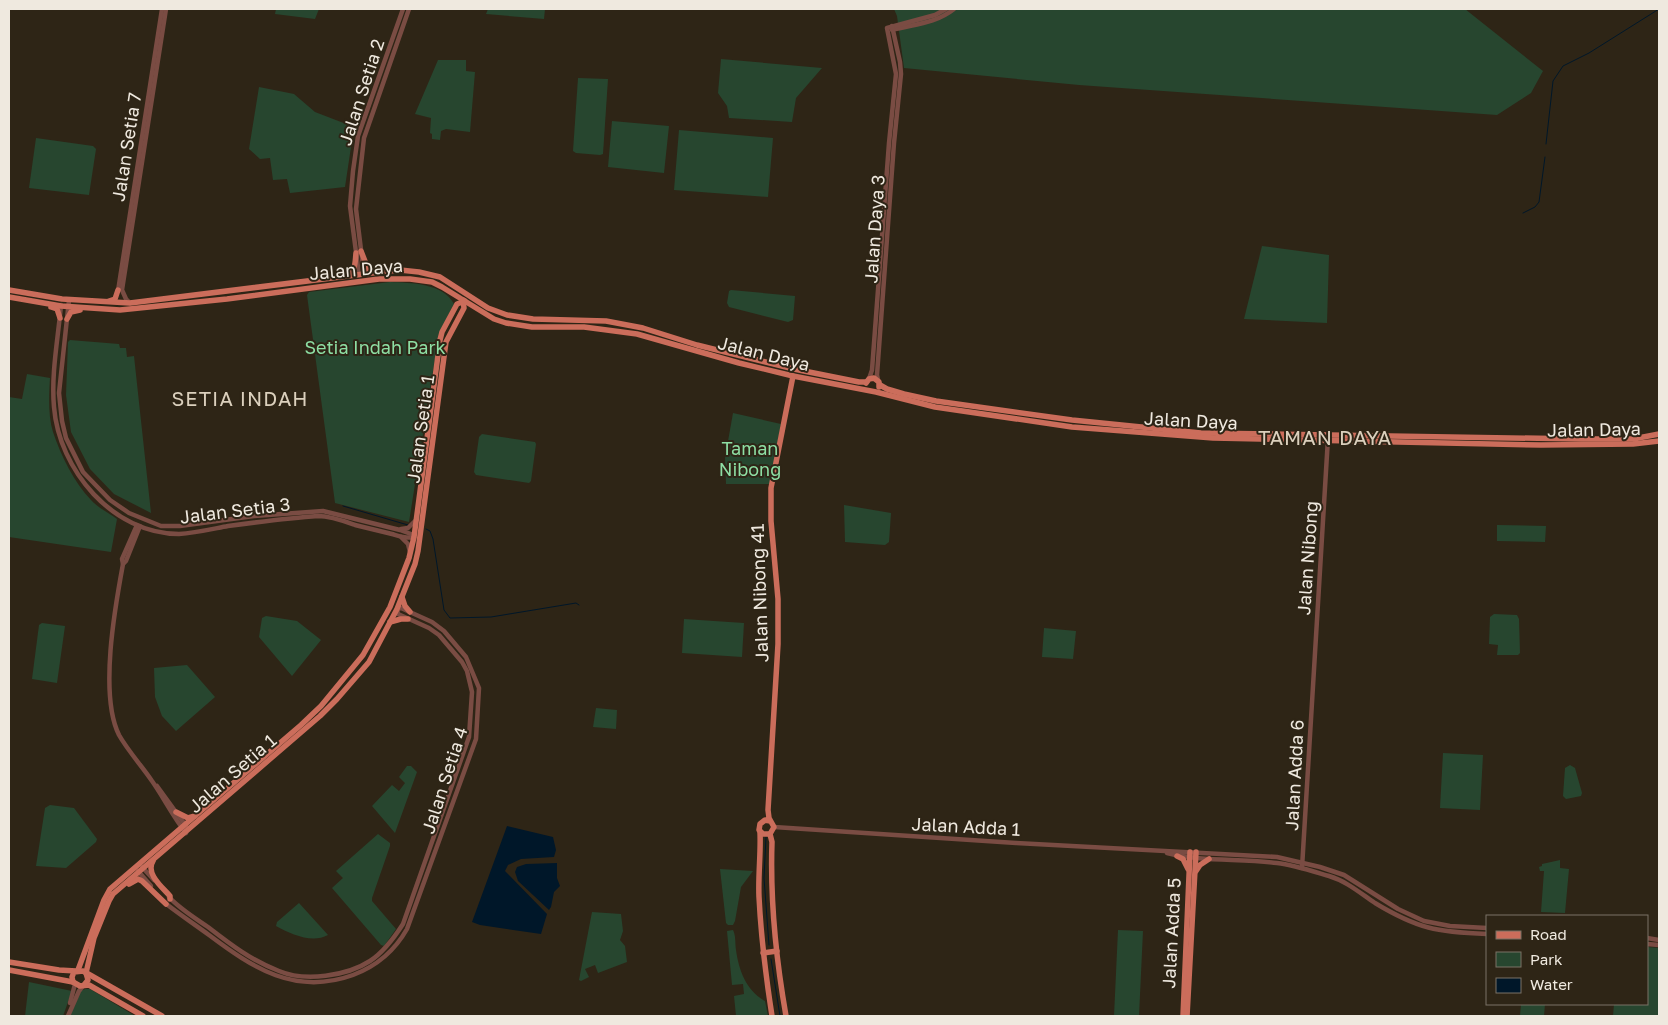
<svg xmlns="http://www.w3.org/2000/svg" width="1668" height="1025" font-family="'Golos Text',sans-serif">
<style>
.green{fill:#27462f}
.water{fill:#001729}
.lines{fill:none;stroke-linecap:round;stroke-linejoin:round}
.stream{stroke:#001729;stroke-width:1}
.minor{stroke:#7a4c43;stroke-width:4.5}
.major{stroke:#cb6d5b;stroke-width:5.5}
.labels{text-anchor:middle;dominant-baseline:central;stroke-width:4;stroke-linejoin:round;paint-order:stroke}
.street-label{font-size:18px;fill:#efe9df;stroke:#2e2516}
.park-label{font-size:18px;fill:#8edfa4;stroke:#2e2516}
.quarter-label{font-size:20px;letter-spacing:1px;fill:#dbd0bd;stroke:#2e2516}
</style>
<rect width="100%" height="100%" fill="#2e2516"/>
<g class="green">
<polygon points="276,9 319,9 315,19 275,14"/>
<polygon points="488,9 545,9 544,19 486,14"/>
<polygon points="894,9 1465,9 1543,71 1531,93 1497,115 1079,85 904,68 897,16"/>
<polygon points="721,59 822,68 796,98 792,122 729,118 727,106 718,93"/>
<polygon points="438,60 466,60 466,71 475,72 470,132 446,129 441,131 440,140 432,139 432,134 430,133 431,118 415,114"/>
<polygon points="578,78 608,79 603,154 600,155 576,153 573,151"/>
<polygon points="259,87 294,94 315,112 354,127 345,187 290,193 287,179 273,180 270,158 260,159 249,149"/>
<polygon points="612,121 669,126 664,173 608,167"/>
<polygon points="679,130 773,138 768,197 674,190"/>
<polygon points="36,138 93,146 96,149 89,195 29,188"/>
<polygon points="1262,246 1329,255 1327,323 1244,319"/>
<path d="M390,282C411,283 443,283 454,304L439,333L409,522L335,503L307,295L309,292Z"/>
<polygon points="731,290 795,296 793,320 788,322 729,307 727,303 729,291"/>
<polygon points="70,340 119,344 120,348 126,348 127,357 134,356 151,513 114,494 90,469 71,432 66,395 68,342"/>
<path d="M27,374L50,378C49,395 48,416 53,432C61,456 74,482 91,500C98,508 109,513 117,519L111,552L9,537V397L22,399Z"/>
<polygon points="733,413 781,424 770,484 726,484 725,458"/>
<polygon points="482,434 535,442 536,444 531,481 529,483 476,475 474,472 479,437"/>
<polygon points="844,505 891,513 889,542 885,545 845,542"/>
<polygon points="1497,525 1546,526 1545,542 1497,541"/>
<polygon points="1494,614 1517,615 1519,619 1520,653 1518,655 1497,655 1498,645 1489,644 1490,617"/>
<polygon points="266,616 297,621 321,640 292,676 259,637 262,618"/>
<polygon points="684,619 744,623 742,657 682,653"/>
<polygon points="42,623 65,626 57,683 32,679 39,625"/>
<polygon points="1044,628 1076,631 1073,659 1042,657"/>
<polygon points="187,665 215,697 176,731 162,716 155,697 154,668"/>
<polygon points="596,708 617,710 616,729 593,727"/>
<polygon points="1443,753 1483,755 1480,810 1440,808"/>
<polygon points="1570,765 1575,768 1582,793 1581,796 1566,799 1563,796 1565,768"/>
<polygon points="407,766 411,766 417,772 395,833 372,806 392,785 399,791 405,783 399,777"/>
<polygon points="50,805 74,808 97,839 96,842 66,868 36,866 45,808"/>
<polygon points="378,834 390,843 390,846 372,898 372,901 396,929 384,946 381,945 332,888 343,878 336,871"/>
<polygon points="1560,860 1560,868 1569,869 1565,913 1541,912 1544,871 1540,871 1539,867 1542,866 1542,864"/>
<polygon points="720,869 753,871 741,887 735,921 733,925 728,925 726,923"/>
<path d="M299,903L328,935C312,944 291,934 276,926L277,922Z"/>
<polygon points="592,912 621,914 623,931 620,940 625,946 627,962 598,973 595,965 585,969 589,977 581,981 579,980"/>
<path d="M733,930C736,936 735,943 736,950C739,971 746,990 765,1001L768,1016H736L734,996L744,994L743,984L732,985L727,931Z"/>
<polygon points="1118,930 1143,931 1139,1016 1114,1016"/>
<polygon points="1647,947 1659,948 1659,1016 1613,1016 1614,1004 1647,1004"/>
<polygon points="29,982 72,991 63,1016 25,1016"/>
<polygon points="85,989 90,989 135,1016 70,1016 81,991"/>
<polygon points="1521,1004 1545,1004 1544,1016 1520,1016"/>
</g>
<g class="water">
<polygon points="507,826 553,837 556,850 554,857 521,859 508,865 505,871 547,914 541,934 480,925 472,922"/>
<polygon points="557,863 557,878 560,886 554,892 551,907 549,910 518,881 515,872 517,867 526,864"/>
</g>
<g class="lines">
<g class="stream">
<polyline points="1546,144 1553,81 1563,66 1589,53 1659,9"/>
<polyline points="1523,213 1535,207 1539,202 1545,157"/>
<polyline points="343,506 408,525"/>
<polyline points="426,529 430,531 433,539 444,610 450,618 491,617 576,603 579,605"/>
<polyline points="766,837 764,878 769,945"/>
<polyline points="771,959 780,1016"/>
</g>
<g class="minor">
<path d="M892,30C914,24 935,24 954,9"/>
<polyline points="364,274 356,209 364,138 409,9"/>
<polyline points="359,275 350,206 353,171 358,136 403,9"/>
<polyline points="118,291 162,9"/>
<polyline points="69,300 59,393 62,421 66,438 83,472 110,500 129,513 161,526 180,526 254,516 323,511 400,530 411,534 414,537"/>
<polyline points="130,303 126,299 122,290 166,9"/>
<path d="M61,305C58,339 51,374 54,407C59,470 113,534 179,534C195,533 212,529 228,526C258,522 288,518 318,516C331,516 344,521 355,525C367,528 380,531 392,534C399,536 407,539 414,537"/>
<polyline points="869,379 872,370 889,143 896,74 887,28 935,15 946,9"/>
<polyline points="878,380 877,375 894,143 901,74 900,62 892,26"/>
<path d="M137,525L122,559L123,564C115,607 99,695 119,735C128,751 142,766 152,781C164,798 173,817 186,833"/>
<polyline points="401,529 408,528 415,521"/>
<polyline points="401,537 408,544 410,552"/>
<polyline points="123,564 126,561 140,526"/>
<polyline points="157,786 186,826"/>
<polyline points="774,827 1016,843 1277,857 1320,867 1344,875 1398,909 1424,921 1450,926 1487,928"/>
<path d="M1167,853C1203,862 1240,858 1277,863C1294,865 1312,871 1329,876C1346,881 1360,893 1375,903C1418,929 1437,932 1487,934"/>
<polyline points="142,867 154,880"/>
<polyline points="1302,868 1328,438"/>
<polyline points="138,871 151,886"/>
<path d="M169,897C180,909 195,918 208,927C230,944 252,961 279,971C305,982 347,976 370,961C384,952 394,938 403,924L469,737L472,692L467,671L462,662L439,635L429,628L398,614L397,609"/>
<path d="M165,903C179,914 194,924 209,935C253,968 295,996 353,975C377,966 394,952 407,929L476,739L479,688L466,657L444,631L432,622L401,608L397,609"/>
<polyline points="1647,938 1659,940"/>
<polyline points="1647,944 1659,945"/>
<polyline points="70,1003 75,984"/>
<polyline points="68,1016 79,991 83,986"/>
</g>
<g class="major">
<polyline points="361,251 368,269 376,272"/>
<path d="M347,275C356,271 355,262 356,253"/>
<polyline points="9,290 62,299 130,303 380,272 400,270 419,272 440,277 488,308 507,315 533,319 606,321 643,328 697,345 794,369 859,382 866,382"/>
<polyline points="9,297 61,306 120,310 227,299 379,279 410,279 432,282 442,287 494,319 506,323 532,327 584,327 637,334 739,363 793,376 876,392 935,407 1072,427 1213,438 1541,445 1633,444 1659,441"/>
<polyline points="109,301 115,299 118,290"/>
<polyline points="51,307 57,309 60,318"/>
<polyline points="67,319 71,312 80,310"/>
<polyline points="866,383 869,379 874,378 879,382 879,387"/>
<polyline points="880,385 887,389 904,394 936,401 1072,420 1201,433 1581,439 1633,439 1659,434"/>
<polyline points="402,597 405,606 410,612"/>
<polyline points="390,622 401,619 408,619"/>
<polyline points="176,812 188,818 195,816"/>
<polyline points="770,821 765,820 760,824 759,830 763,834 770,834 774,827 769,818 768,810 778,644 778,599 771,521 771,488 793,376"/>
<path d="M760,832C761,853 758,875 759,897C761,937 766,977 772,1016"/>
<path d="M770,834L772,842C770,900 776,959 786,1016"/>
<polyline points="1177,856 1183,859 1188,869"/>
<path d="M153,861C145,873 162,887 170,896V899"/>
<polyline points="1196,871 1200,865 1209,859"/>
<polyline points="129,884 138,879 142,881 166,904"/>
<polyline points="763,953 777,951"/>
<polyline points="9,962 59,970 76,971"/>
<polyline points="9,970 73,982 80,986 89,985 143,1016"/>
<polyline points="78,970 104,900 110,889 301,725 321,706 363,655 390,607 409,558 414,537 440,340 442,332 457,304 465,301"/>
<polyline points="73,982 72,977 74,972 83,971 162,1016"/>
<polyline points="84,985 88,980 86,973 94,938 109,901 113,894 320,716 337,699 369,662 397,609 415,564 418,551 446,342 464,308 463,300"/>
<polyline points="1183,1016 1190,852"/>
<polyline points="1187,1016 1196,852"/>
</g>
</g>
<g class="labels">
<g class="street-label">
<text transform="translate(361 92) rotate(-72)">Jalan Setia 2</text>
<text transform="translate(126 147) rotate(-81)">Jalan Setia 7</text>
<text transform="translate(874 229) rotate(-86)">Jalan Daya 3</text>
<text transform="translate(356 269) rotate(-5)">Jalan Daya</text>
<text transform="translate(764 353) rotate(14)">Jalan Daya</text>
<text transform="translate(1191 420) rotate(3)">Jalan Daya</text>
<text transform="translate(420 429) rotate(-82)">Jalan Setia 1</text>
<text transform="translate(1594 429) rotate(-1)">Jalan Daya</text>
<text transform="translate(235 510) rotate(-7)">Jalan Setia 3</text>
<text transform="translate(1307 558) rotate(-86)">Jalan Nibong</text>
<text transform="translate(759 593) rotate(-92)">Jalan Nibong 41</text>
<text transform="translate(232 773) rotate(-41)">Jalan Setia 1</text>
<text transform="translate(1294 775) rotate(-87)">Jalan Adda 6</text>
<text transform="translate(444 780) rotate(-72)">Jalan Setia 4</text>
<text transform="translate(966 826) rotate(3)">Jalan Adda 1</text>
<text transform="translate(1171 933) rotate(-87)">Jalan Adda 5</text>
</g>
<g class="park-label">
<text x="375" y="347">Setia Indah Park</text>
<text x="750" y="448">Taman<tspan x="750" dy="21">Nibong</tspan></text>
</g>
<g class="quarter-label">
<text x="240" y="398">SETIA INDAH</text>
<text x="1325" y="437">TAMAN DAYA</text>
</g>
</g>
<rect width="1668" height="1025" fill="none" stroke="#efe9df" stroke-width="20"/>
<rect x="1486" y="915" width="162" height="90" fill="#2e2516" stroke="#7b7366"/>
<rect x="1496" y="931" width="25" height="8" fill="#cb6d5b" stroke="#7b7366"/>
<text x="1530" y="940" font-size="15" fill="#efe9df">Road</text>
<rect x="1496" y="952" width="25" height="15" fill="#27462f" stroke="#7b7366"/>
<text x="1530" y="965" font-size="15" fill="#efe9df">Park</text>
<rect x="1496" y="978" width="25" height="15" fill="#001729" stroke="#7b7366"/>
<text x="1530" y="990" font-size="15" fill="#efe9df">Water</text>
</svg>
